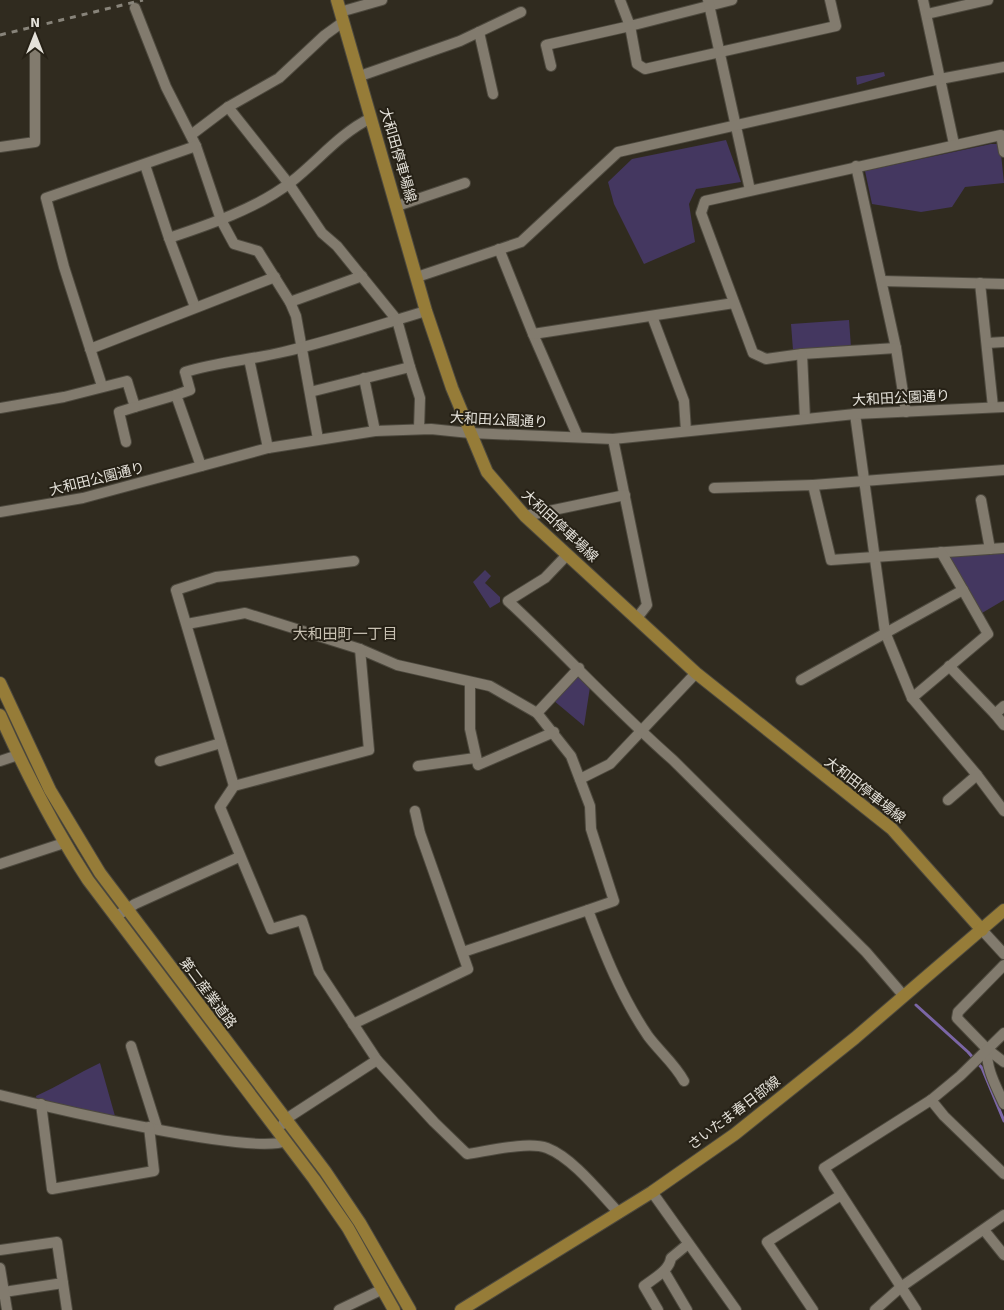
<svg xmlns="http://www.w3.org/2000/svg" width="1004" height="1310" font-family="Signika,'Noto Sans JP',sans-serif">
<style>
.green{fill:#443760}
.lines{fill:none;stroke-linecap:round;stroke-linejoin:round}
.stream{stroke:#7b66a6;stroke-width:3}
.minor-casing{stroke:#4d493e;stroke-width:12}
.major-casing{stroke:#4d493e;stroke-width:14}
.minor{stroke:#827b6e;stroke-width:10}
.major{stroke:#967c38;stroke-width:12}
.rail{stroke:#88847a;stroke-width:3;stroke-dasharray:6 6;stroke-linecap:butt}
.labels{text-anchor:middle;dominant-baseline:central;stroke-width:4;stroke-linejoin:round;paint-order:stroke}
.street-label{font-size:14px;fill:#e4e1d9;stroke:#262116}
.neighbourhood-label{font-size:15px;fill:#c8c1b2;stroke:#262116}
</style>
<rect width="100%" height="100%" fill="#302b1f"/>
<g class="green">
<polygon points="884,72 885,76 857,85 856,77"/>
<polygon points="726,140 741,182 696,189 689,204 695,242 644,264 614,204 608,182 632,159"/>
<polygon points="991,144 1000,144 1004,183 965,187 952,207 921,212 872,204 865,171"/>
<polygon points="849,320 851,347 793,350 791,324"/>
<polygon points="1004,550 1004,600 982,613 950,557 952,554"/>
<polygon points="485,570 491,576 485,583 500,597 500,602 490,608 473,582"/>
<polygon points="577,675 590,687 584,726 553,700"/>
<path d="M100,1063L115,1116L37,1100L36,1096C59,1086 78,1073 100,1063Z"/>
</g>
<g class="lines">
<polyline class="stream" points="916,1005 968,1052 982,1068 1004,1121"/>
<g class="minor-casing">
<g id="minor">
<polyline points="620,0 630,26 732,0"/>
<polyline points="708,0 750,190"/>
<polyline points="923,0 954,144"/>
<polyline points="135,8 166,87 196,146 221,220 234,244 258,251 290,302 296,316 318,439"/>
<polyline points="340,12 382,0"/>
<polyline points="927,14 988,0"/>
<polyline points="479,32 493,94"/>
<polyline points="551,66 546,45 630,26 637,64 645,69 836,26 830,0"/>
<polyline points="360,76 460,41 521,12"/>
<polyline points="228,107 289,184 322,233 337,246 397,320 410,367 310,392"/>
<polyline points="191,135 228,107 279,78 325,35 343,22"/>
<polyline points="0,147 35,142 35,47"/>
<polyline points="145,165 169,238 195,307"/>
<polyline points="856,166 896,348 906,412"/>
<polyline points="397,206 465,183"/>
<path d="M169,238C208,225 258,208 291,182C318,161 340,133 371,118"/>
<polyline points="499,249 533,334 578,437"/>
<polyline points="417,277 521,242 618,152 940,79 1004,67"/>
<polyline points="882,281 1004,284"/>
<polyline points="980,283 993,407"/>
<polyline points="290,302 362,276"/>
<polyline points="652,316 684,401 686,431"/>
<polyline points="533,334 734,303"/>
<polyline points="987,343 1004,342"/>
<polyline points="896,348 802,354 766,359 753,353 701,213 705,201 1001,135 1004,152"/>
<polyline points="90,349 275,277"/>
<polyline points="802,354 805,419"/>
<polyline points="249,359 268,448"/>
<polyline points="410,367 420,398 419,429"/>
<polyline points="364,378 375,431"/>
<polyline points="102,386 64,267 46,198 196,146"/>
<polyline points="0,408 64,397 127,381 135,407 176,395"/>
<polyline points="855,414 885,632 912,698 977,775 1004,811"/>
<polyline points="613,439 647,605 637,618"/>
<polyline points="126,442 119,412 135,407"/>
<path d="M201,466L176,395L190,390L185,372C217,362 250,360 283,352C331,341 379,325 426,311"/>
<polyline points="813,485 1004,470"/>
<polyline points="714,488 813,485 831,560 1004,548"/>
<polyline points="981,500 990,549"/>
<polyline points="0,512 83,498 268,448 375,431 431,429 470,433 613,439 855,414 1004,407"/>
<polyline points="525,516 625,495"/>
<polyline points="941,552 963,590"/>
<path d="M567,555L545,578L508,601C564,653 616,710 673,760L866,952L903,995"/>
<path d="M187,624L245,613L360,649L397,665L490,686L537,713L571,756L590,806L591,829L614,901L588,910C604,953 622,998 648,1036C659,1051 675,1064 684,1081"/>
<path d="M360,649L369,750L234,786L220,807L271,929L302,920L319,972L377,1060L434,1122L467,1154C488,1151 528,1141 547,1148C573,1158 600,1193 619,1213"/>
<polyline points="949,666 995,714 1004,706"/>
<polyline points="801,680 963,590 988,634 912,698"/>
<polyline points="470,682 470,729 478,765 554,732"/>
<polyline points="537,713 579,668"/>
<polyline points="995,714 1004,725"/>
<polyline points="0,761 18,755"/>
<polyline points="160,761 221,743"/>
<polyline points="418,766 475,758"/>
<polyline points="580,779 610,764 696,673"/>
<polyline points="234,786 176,590 216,577 354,561"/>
<polyline points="948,800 977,775"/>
<polyline points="0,864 64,843"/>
<polyline points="115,917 135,904 239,857"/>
<polyline points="982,930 1004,954"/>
<polyline points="463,952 588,910"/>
<polyline points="1004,965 958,1012 957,1018 987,1049 1004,1062"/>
<polyline points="353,1024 468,969 420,833 415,811"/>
<polyline points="131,1046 157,1128"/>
<path d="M987,1049C986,1069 996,1086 1004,1104"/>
<path d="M0,1095C44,1106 254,1156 285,1141"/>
<polyline points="931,1100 944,1116 1004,1174"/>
<polyline points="41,1104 52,1189 154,1171 149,1127"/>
<polyline points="283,1124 286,1119 377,1060"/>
<polyline points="652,1192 736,1310"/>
<polyline points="984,1230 1004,1255"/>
<polyline points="0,1250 57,1242 63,1283 4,1292"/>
<polyline points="0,1268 7,1310"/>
<polyline points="664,1271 687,1310"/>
<polyline points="63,1283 67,1310"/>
<polyline points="339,1310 383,1289"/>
<path d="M658,1310L644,1286C654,1278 669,1271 671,1258L688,1244"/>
<polyline points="813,1310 767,1242 841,1195"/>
<polyline points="875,1310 901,1287 1004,1215"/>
<polyline points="916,1310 824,1168 931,1100 960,1076 1004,1033"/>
</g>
</g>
<g class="major-casing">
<g id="major">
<polyline points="337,0 426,311 452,388 487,472 525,516 696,673 892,829 982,930"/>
<polyline points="0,683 50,790 100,873 325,1171 360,1223 410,1310"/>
<path d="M0,715C26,773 54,828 88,880L314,1179L348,1228L394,1310"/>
<polyline points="461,1310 652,1192 735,1134 855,1038 1004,910"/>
</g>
</g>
<use href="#minor" class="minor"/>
<use href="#major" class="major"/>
<polyline class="rail" points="0,35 143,0"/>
</g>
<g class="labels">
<g class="street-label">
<text transform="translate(398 155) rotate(74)">大和田停車場線</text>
<text transform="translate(901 398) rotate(-3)">大和田公園通り</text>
<text transform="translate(499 420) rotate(3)">大和田公園通り</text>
<text transform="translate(97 479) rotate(-14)">大和田公園通り</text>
<text transform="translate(560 526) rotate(43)">大和田停車場線</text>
<text transform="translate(865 790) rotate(38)">大和田停車場線</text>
<text transform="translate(208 993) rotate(53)">第二産業道路</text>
<text transform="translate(734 1113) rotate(-37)">さいたま春日部線</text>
</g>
<g class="neighbourhood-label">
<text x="345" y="634">大和田町一丁目</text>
</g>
</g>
<g transform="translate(35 35)" stroke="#262116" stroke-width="4" paint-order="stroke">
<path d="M0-4L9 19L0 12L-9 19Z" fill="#e4e1d9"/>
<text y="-8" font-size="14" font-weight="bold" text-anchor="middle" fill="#e4e1d9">N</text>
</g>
</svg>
